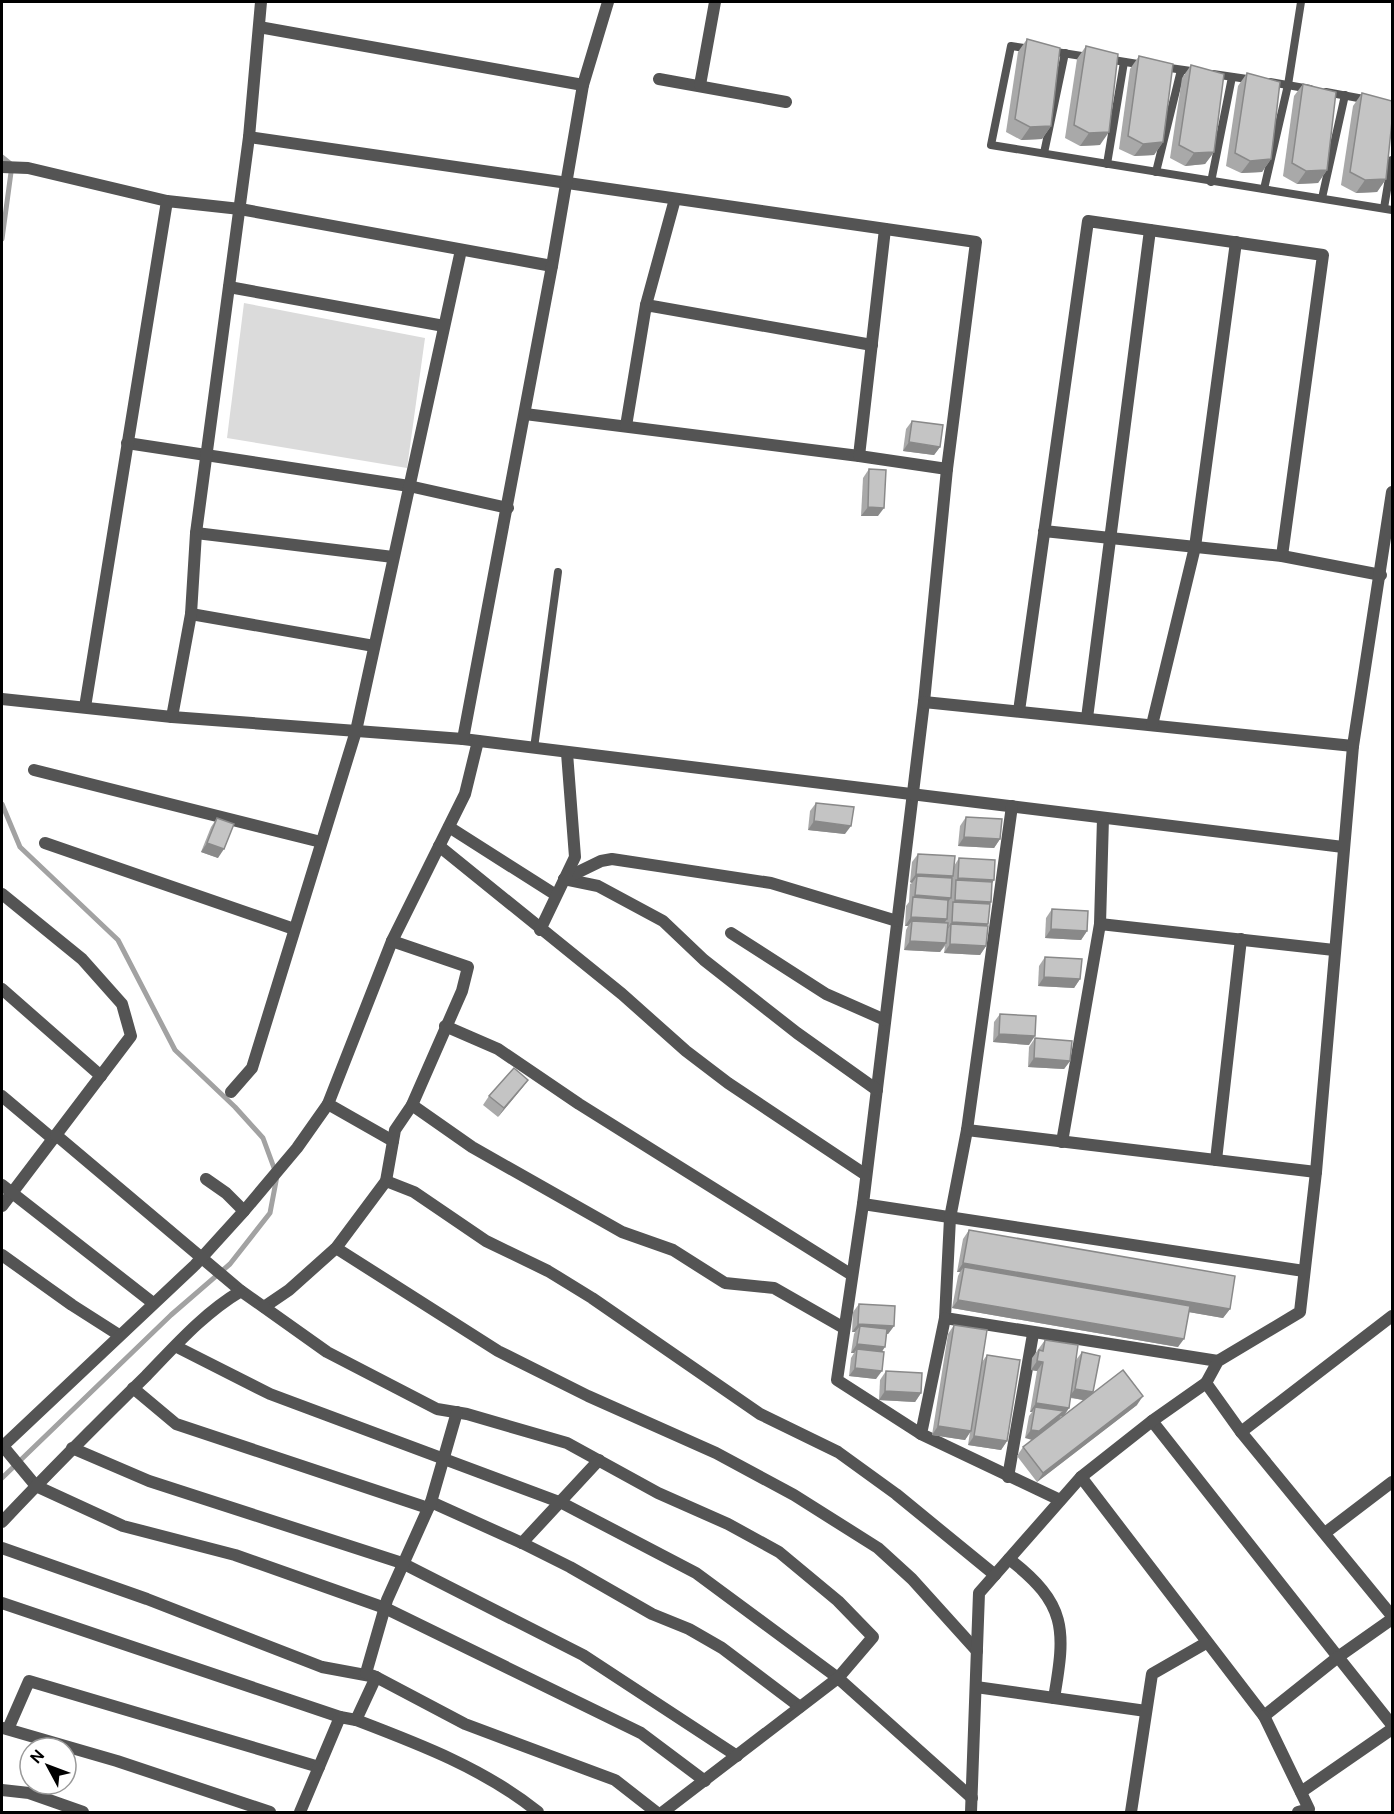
<svg xmlns="http://www.w3.org/2000/svg" width="1394" height="1814" font-family="'DM Sans',sans-serif">
<style>
.green{fill:#dbdbdb}
.lines{fill:none;stroke-linecap:round;stroke-linejoin:round}
.stream{stroke:#a2a2a2;stroke-width:5}
.service{stroke:#545454;stroke-width:8}
.minor{stroke:#545454;stroke-width:12}
.wall{fill:#a9a9a9;fill-rule:evenodd}
.shaded-wall{fill:#898989}
.building{fill:#c4c4c4;stroke:#898989;stroke-width:1.5}
</style>
<rect width="100%" height="100%" fill="#fff"/>
<polygon class="green" points="244,303 425,338 407,468 227,438"/>
<g class="lines">
<g class="stream">
<polyline points="2,157 12,165 2,239"/>
<polyline points="2,804 20,847 118,940 175,1050 235,1107 263,1138 277,1176 270,1213 230,1264 171,1315 2,1478"/>
</g>
<g class="service">
<polyline points="1031,49 1011,46 991,145 1392,210"/>
<polyline points="1050,51 1088,57"/>
<polyline points="1107,59 1144,65"/>
<polyline points="1163,67 1198,72"/>
<polyline points="1213,74 1254,80"/>
<polyline points="1270,82 1310,89"/>
<polyline points="1326,92 1369,100"/>
<polyline points="1044,153 1065,53"/>
<polyline points="1107,164 1124,62"/>
<polyline points="1156,172 1181,70"/>
<polyline points="1211,182 1232,77"/>
<polyline points="1264,189 1288,85 1301,2"/>
<polyline points="1322,198 1345,95"/>
<polyline points="1384,208 1392,160"/>
<polyline points="534,748 558,572"/>
</g>
<g class="minor">
<polyline points="261,2 249,137 976,242 947,469 924,702 863,1204 1304,1271"/>
<polyline points="659,79 786,102"/>
<polyline points="583,85 608,2"/>
<polyline points="700,85 715,2"/>
<polyline points="2,167 28,168 167,201"/>
<polyline points="229,287 444,326"/>
<polyline points="646,305 675,199"/>
<polyline points="525,414 859,456 885,229"/>
<polyline points="626,426 646,305 872,345"/>
<polyline points="127,443 409,486 508,508"/>
<polyline points="859,456 947,469"/>
<polyline points="196,533 393,557"/>
<polyline points="1282,556 1381,575"/>
<polyline points="191,614 374,646"/>
<polyline points="2,699 172,717 463,739 1343,847"/>
<polyline points="924,702 1353,746"/>
<polyline points="85,707 167,201 240,209 552,266 583,85 259,27"/>
<polyline points="1019,711 1088,221 1323,255 1282,556 1044,531"/>
<polyline points="172,717 191,614 196,533 249,137"/>
<polyline points="1087,718 1150,230"/>
<polyline points="1152,725 1195,547 1236,242"/>
<polyline points="463,739 552,266"/>
<polyline points="34,770 321,842"/>
<polyline points="1012,806 967,1130 950,1218 945,1318 1218,1361"/>
<polyline points="449,827 556,895"/>
<polyline points="45,843 294,929"/>
<polyline points="439,846 622,994 686,1051 728,1083 866,1175"/>
<polyline points="564,879 598,886 663,921 704,960 797,1033 877,1090"/>
<polyline points="564,879 601,861 612,859 771,883 897,921"/>
<polyline points="2,894 82,959 122,1004 131,1036 2,1206"/>
<polyline points="1100,924 1103,818"/>
<polyline points="540,930 575,857 567,753"/>
<polyline points="731,933 826,994 885,1020"/>
<polyline points="392,941 328,1104 393,1141"/>
<polyline points="2,989 101,1076"/>
<polyline points="445,1026 498,1049 579,1104 852,1275"/>
<polyline points="231,1092 252,1068 356,731 461,250"/>
<polyline points="2,1096 53,1139"/>
<polyline points="412,1105 472,1147 622,1232 673,1250 725,1283 774,1288 844,1328"/>
<polyline points="967,1130 1316,1172"/>
<polyline points="56,1135 241,1291"/>
<polyline points="1062,1142 1100,924 1334,950"/>
<polyline points="1216,1160 1241,939"/>
<polyline points="386,1181 414,1192 486,1241 548,1271 592,1298 760,1414 838,1452 896,1494 995,1575"/>
<polyline points="2,1185 153,1303"/>
<polyline points="863,1204 837,1380 921,1434"/>
<polyline points="244,1211 297,1148 328,1104"/>
<polyline points="336,1248 498,1351 588,1396 716,1453 794,1495 878,1548 912,1579 977,1651"/>
<polyline points="2,1255 72,1305 119,1335"/>
<polyline points="264,1307 289,1290 336,1248 386,1181 395,1130 412,1105 462,991 468,967 392,941 465,794 478,741"/>
<polyline points="945,1318 921,1434 1060,1500"/>
<polyline points="1206,1383 1218,1361 1300,1312 1316,1172 1353,746 1392,492"/>
<polyline points="133,1388 176,1424 428,1508"/>
<polyline points="1152,1421 1338,1657 1392,1619"/>
<polyline points="1241,1432 1392,1316"/>
<polyline points="2,1445 36,1486 123,1526 235,1555 385,1608 641,1733 705,1781"/>
<polyline points="2,1447 195,1265 244,1211 226,1193 206,1179"/>
<polyline points="72,1448 149,1481 402,1563 583,1655 737,1756"/>
<polyline points="1008,1477 1033,1334"/>
<polyline points="1081,1477 1264,1716 1338,1657 1392,1725"/>
<polyline points="431,1502 522,1543 570,1567 652,1614 689,1629 722,1648 800,1707"/>
<path d="M2,1522C49,1472 97,1424 146,1376C176,1345 204,1313 241,1291L327,1352L437,1409L467,1414L567,1443L658,1493L728,1524L779,1552L838,1601L873,1637L838,1678L696,1573L562,1503L270,1394L175,1346"/>
<polyline points="1325,1533 1392,1482"/>
<polyline points="522,1543 599,1460"/>
<polyline points="2,1548 147,1599 322,1667 376,1677 465,1724 615,1780 656,1812"/>
<path d="M1009,1559C1067,1604 1066,1629 1054,1698"/>
<polyline points="2,1603 340,1717"/>
<polyline points="976,1687 1146,1711"/>
<polyline points="1264,1716 1309,1809 1298,1812"/>
<path d="M356,1720C419,1744 485,1769 538,1812"/>
<polyline points="3,1728 117,1761 270,1812"/>
<polyline points="8,1729 29,1681 319,1767"/>
<polyline points="2,1790 29,1793 83,1812"/>
<polyline points="1301,1792 1392,1729"/>
<polyline points="300,1812 340,1717 356,1720 376,1677 366,1673 387,1600 431,1502 457,1412"/>
<polyline points="663,1812 838,1678 972,1798"/>
<polyline points="971,1812 979,1593 1081,1477 1152,1421 1206,1383 1241,1432 1392,1616"/>
<polyline points="1131,1812 1152,1674 1206,1643"/>
</g>
</g>
<g class="wall">
<polygon points="1027,39 1051,126 1042,139 1021,140 1006,132 1018,52"/>
<polygon points="1086,46 1100,145 1080,146 1065,138 1077,59"/>
<polygon points="1139,56 1163,142 1154,155 1134,156 1119,149 1130,69"/>
<polygon points="1191,65 1214,152 1205,164 1185,166 1170,158 1182,78"/>
<polygon points="1247,73 1271,159 1262,172 1241,173 1226,166 1238,86"/>
<polygon points="1303,84 1327,170 1318,183 1297,184 1283,176 1294,96"/>
<polygon points="1362,93 1386,179 1377,192 1356,193 1341,185 1353,106"/>
<polygon points="912,421 940,447 934,455 903,451 906,429"/>
<polygon points="869,469 878,516 861,516 863,478"/>
<polygon points="816,803 845,834 808,830 810,811"/>
<polygon points="966,817 1000,839 994,848 958,846 960,826"/>
<polygon points="217,818 218,858 201,852 211,827"/>
<polygon points="918,854 954,866 959,858 994,880 992,883 991,902 990,904 987,926 986,946 980,955 944,953 945,946 940,952 904,950 906,930 908,926 905,926 906,906 909,902 910,884 912,883 910,882 912,862"/>
<polygon points="1052,909 1087,931 1081,940 1045,938 1046,918"/>
<polygon points="1045,957 1080,979 1074,988 1038,986 1039,966"/>
<polygon points="1000,1014 1029,1045 993,1042 994,1022"/>
<polygon points="1035,1038 1070,1061 1064,1069 1028,1067 1029,1047"/>
<polygon points="528,1080 522,1088 498,1117 483,1105 489,1096"/>
<polygon points="969,1230 1230,1309 1223,1318 1189,1312 1178,1347 952,1308 958,1276 960,1272 957,1272 963,1239"/>
<polygon points="859,1304 894,1326 888,1334 886,1334 876,1379 849,1376 851,1358 854,1353 851,1353 854,1334 855,1332 852,1332 853,1312"/>
<polygon points="954,1325 982,1362 987,1355 1007,1441 1001,1450 968,1445 970,1432 965,1440 932,1435 948,1334"/>
<path d="M1045,1340L1076,1360L1082,1352L1093,1392L1091,1395L1137,1405L1037,1482L1017,1456L1023,1447L1063,1417L1061,1416L1058,1420L1025,1438L1029,1416L1032,1412H1030L1037,1371L1031,1370L1032,1358ZM1070,1398L1084,1400L1063,1416L1069,1408Z"/>
<polygon points="886,1371 921,1393 915,1402 879,1400 880,1380"/>
</g>
<g class="shaded-wall">
<polygon points="1051,126 1042,139 1021,140 1030,127"/>
<polygon points="1109,132 1100,145 1080,146 1089,133"/>
<polygon points="1163,142 1154,155 1134,156 1143,144"/>
<polygon points="1214,152 1205,164 1185,166 1194,153"/>
<polygon points="1271,159 1262,172 1241,173 1250,161"/>
<polygon points="1327,170 1318,183 1297,184 1306,171"/>
<polygon points="1386,179 1377,192 1356,193 1365,180"/>
<polygon points="909,442 940,447 934,455 903,451"/>
<polygon points="868,507 884,508 878,516 861,516"/>
<polygon points="814,821 851,826 845,834 808,830"/>
<polygon points="964,837 1000,839 994,848 958,846"/>
<polygon points="207,843 224,849 218,858 201,852"/>
<polygon points="916,874 953,876 947,885 917,876 912,883 910,882"/>
<polygon points="958,878 994,880 988,889 956,881"/>
<polygon points="915,895 951,898 945,906 912,899"/>
<polygon points="955,900 991,902 985,911 953,903"/>
<polygon points="911,917 947,919 941,928 912,921 908,926 905,926"/>
<polygon points="952,922 988,924 982,933 951,924 947,930 946,930"/>
<polygon points="1051,929 1087,931 1081,940 1045,938"/>
<polygon points="910,941 946,943 940,952 904,950"/>
<polygon points="950,944 986,946 980,955 944,953"/>
<polygon points="1044,977 1080,979 1074,988 1038,986"/>
<polygon points="999,1034 1035,1036 1029,1045 993,1042"/>
<polygon points="1034,1058 1070,1061 1064,1069 1028,1067"/>
<polygon points="528,1080 522,1088 498,1117 504,1108"/>
<polygon points="963,1263 1230,1309 1223,1318 963,1273 964,1267 960,1272 957,1272"/>
<polygon points="958,1300 1184,1339 1178,1347 952,1308"/>
<polygon points="858,1324 894,1326 888,1334 859,1333 860,1326 855,1332 852,1332"/>
<polygon points="857,1344 885,1347 879,1356 857,1349 854,1353 851,1353"/>
<polygon points="1037,1361 1043,1362 1037,1371 1031,1370"/>
<polygon points="855,1368 882,1371 876,1379 849,1376"/>
<polygon points="1075,1389 1093,1392 1087,1401 1069,1397"/>
<polygon points="885,1391 921,1393 915,1402 879,1400"/>
<polygon points="1143,1396 1137,1405 1037,1482 1043,1473"/>
<polygon points="1036,1403 1069,1408 1063,1417 1061,1416 1058,1420 1032,1440 1025,1438 1031,1430 1035,1407 1032,1412 1030,1412"/>
<polygon points="938,1426 971,1431 965,1440 932,1435"/>
<polygon points="974,1436 1007,1441 1001,1450 968,1445"/>
</g>
<g class="building">
<polygon points="1027,39 1060,48 1051,126 1030,127 1015,119"/>
<polygon points="1086,46 1118,54 1109,132 1089,133 1074,125"/>
<polygon points="1139,56 1173,64 1163,142 1143,144 1128,136"/>
<polygon points="1191,65 1224,74 1214,152 1194,153 1179,145"/>
<polygon points="1247,73 1280,82 1271,159 1250,161 1235,153"/>
<polygon points="1303,84 1336,92 1327,170 1306,171 1292,163"/>
<polygon points="1362,93 1392,101 1392,121 1386,179 1365,180 1350,172"/>
<polygon points="912,421 943,425 940,447 909,442"/>
<polygon points="869,469 886,470 884,508 868,507"/>
<polygon points="816,803 854,807 851,826 814,821"/>
<polygon points="966,817 1002,819 1000,839 964,837"/>
<polygon points="217,818 234,824 224,849 207,843"/>
<polygon points="918,854 955,856 953,876 916,874"/>
<polygon points="959,858 995,860 994,880 958,878"/>
<polygon points="917,876 952,878 951,898 915,895"/>
<polygon points="956,880 992,882 991,902 955,900"/>
<polygon points="913,897 948,900 947,919 911,917"/>
<polygon points="953,902 990,904 988,924 952,922"/>
<polygon points="1052,909 1088,911 1087,931 1051,929"/>
<polygon points="912,921 948,923 946,943 910,941"/>
<polygon points="951,924 988,926 986,946 950,944"/>
<polygon points="1045,957 1082,959 1080,979 1044,977"/>
<polygon points="1000,1014 1036,1016 1035,1036 999,1034"/>
<polygon points="1035,1038 1072,1041 1070,1061 1034,1058"/>
<polygon points="514,1068 528,1080 504,1108 489,1096"/>
<polygon points="969,1230 1235,1276 1230,1309 963,1263"/>
<polygon points="964,1267 1190,1306 1184,1339 958,1300"/>
<polygon points="859,1304 895,1306 894,1326 858,1324"/>
<polygon points="954,1325 987,1330 971,1431 938,1426"/>
<polygon points="860,1326 887,1329 885,1347 857,1344"/>
<polygon points="1045,1340 1078,1345 1069,1408 1036,1403 1043,1362 1037,1361 1039,1350 1043,1351"/>
<polygon points="857,1349 884,1352 882,1371 855,1368"/>
<polygon points="1082,1352 1100,1356 1093,1392 1075,1389"/>
<polygon points="987,1355 1020,1360 1007,1441 974,1436"/>
<polygon points="1123,1370 1143,1396 1043,1473 1023,1447"/>
<polygon points="886,1371 922,1373 921,1393 885,1391"/>
<polygon points="1035,1407 1064,1411 1039,1431 1031,1430"/>
</g>
<rect width="1394" height="1814" fill="none" stroke="#000000" stroke-width="6"/>
<g transform="translate(48 1766) rotate(311)"><circle r="28" fill="#ffffff" stroke="#999999" stroke-width="1.5"/>
<path d="M0-4.5L10 22L0 15L-10 22Z" fill="#000000"/>
<text y="-9" font-size="16" font-weight="bold" text-anchor="middle" fill="#000000">N</text>
</g>
</svg>
